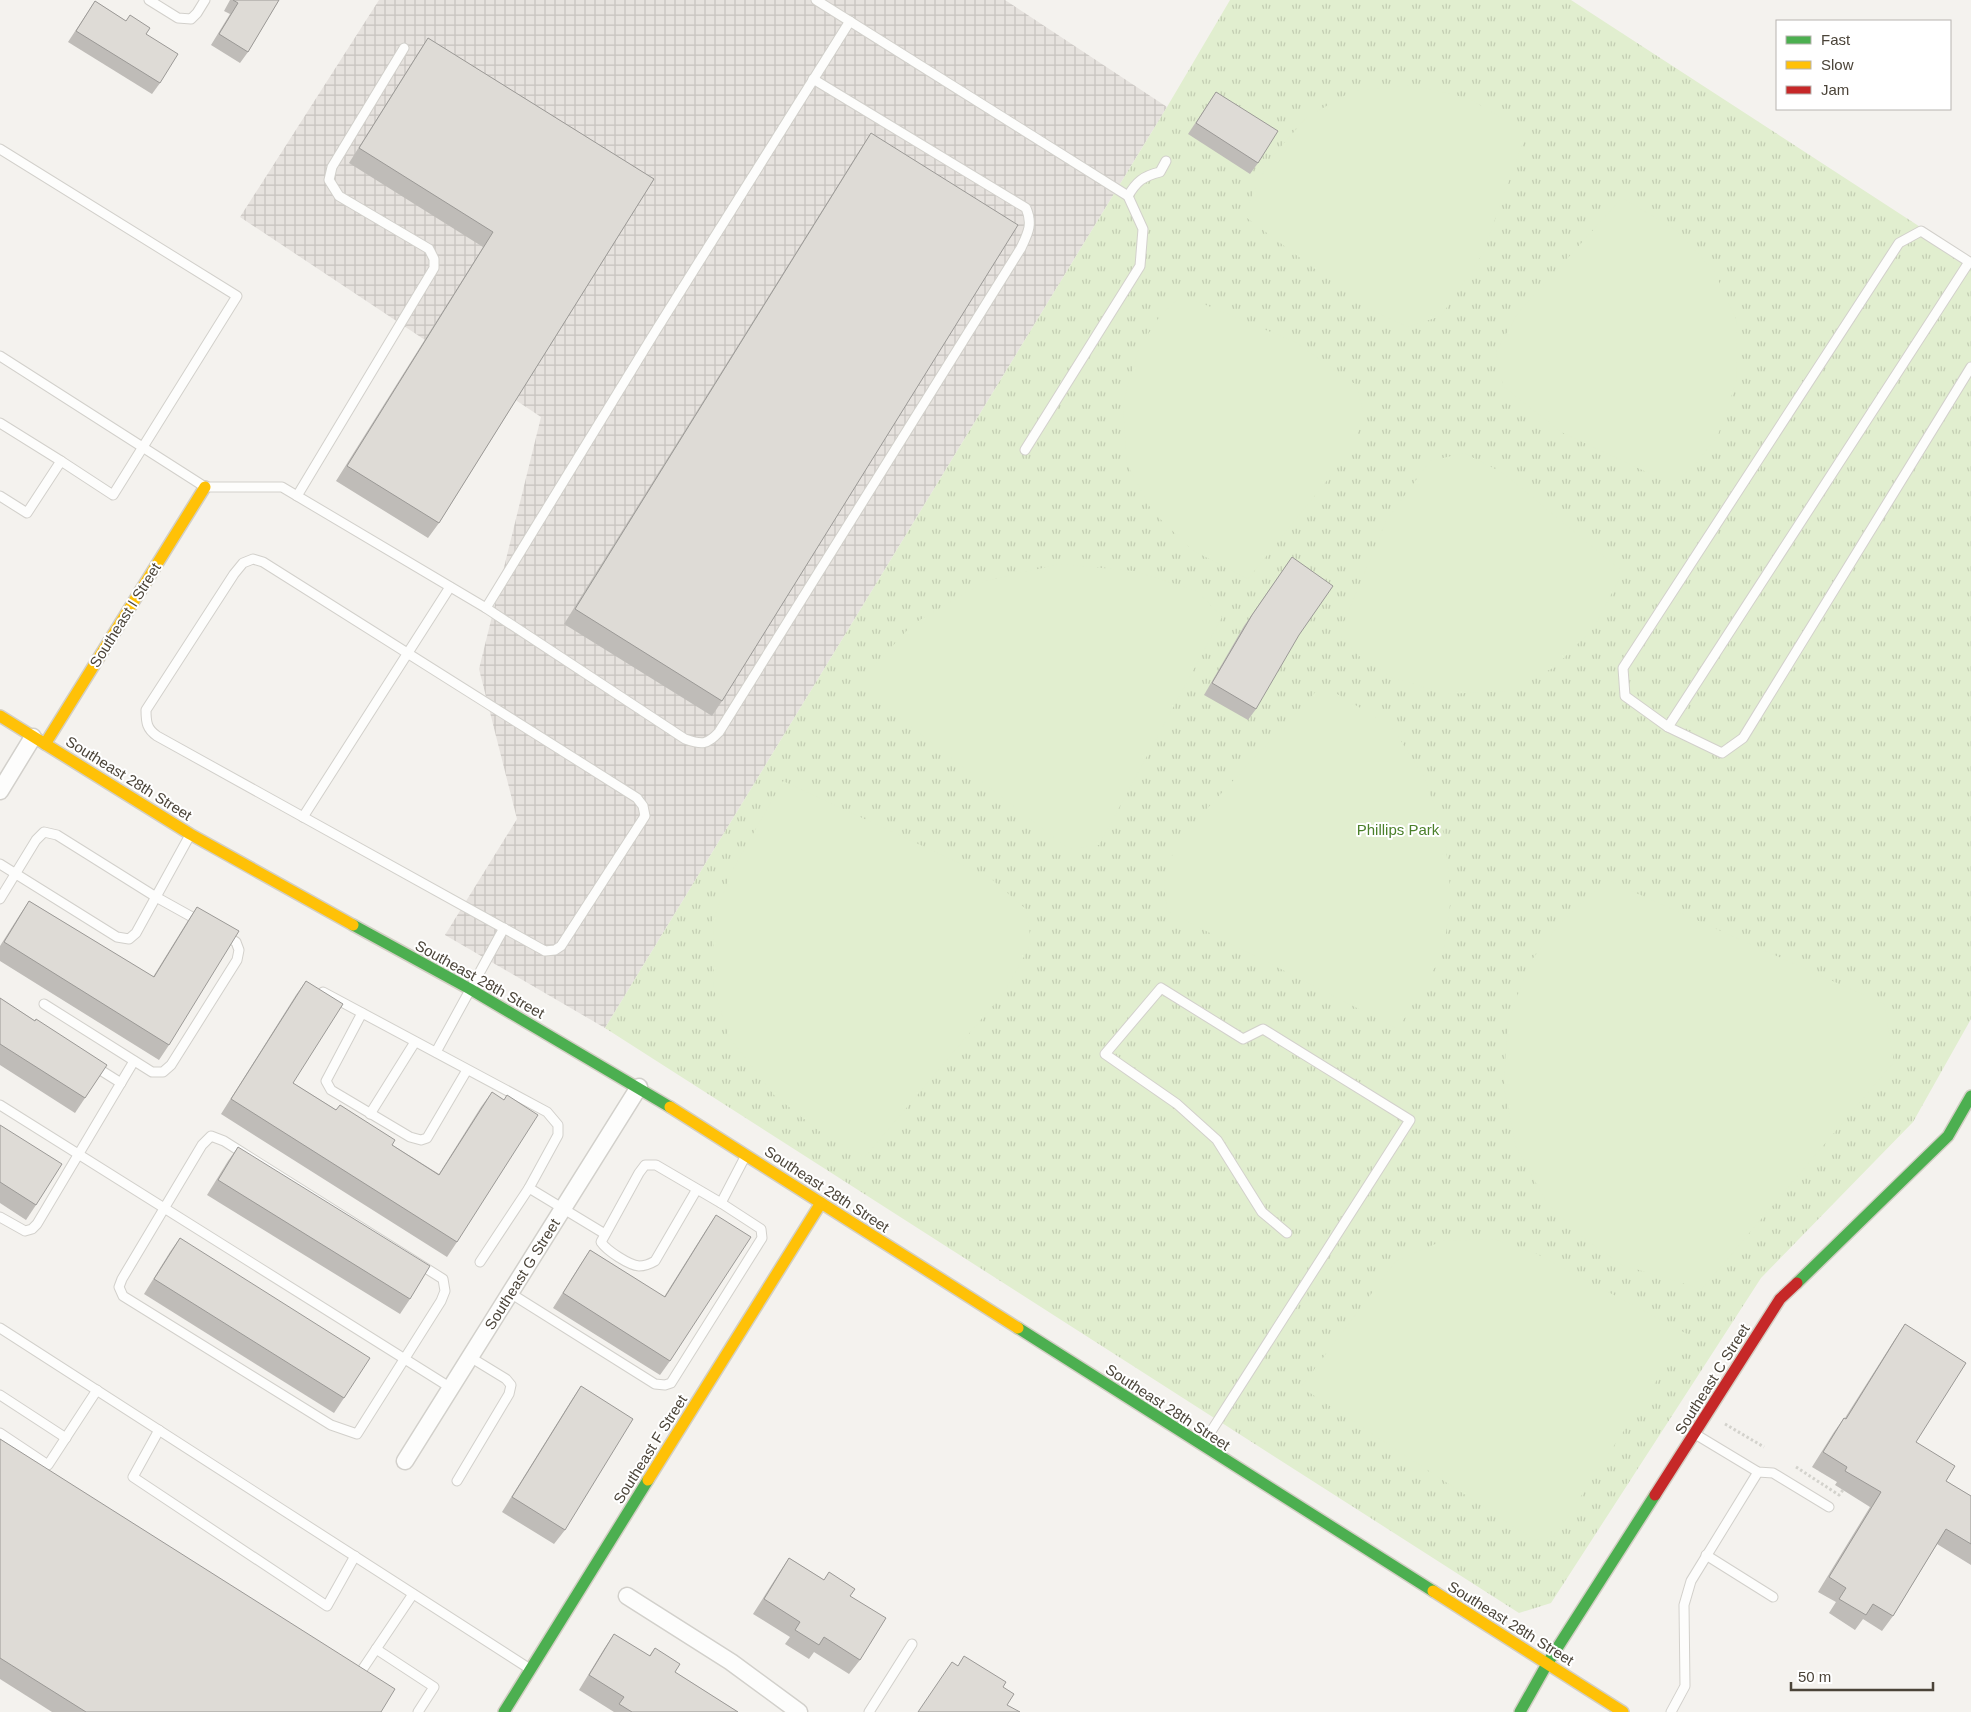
<svg xmlns="http://www.w3.org/2000/svg" width="1971" height="1712" font-family="Arial,sans-serif">
<style>
.industrial{fill:url(#industrial-grid)}
.park{fill:url(#park-tufts)}
.pitch{fill:#e1eecf}
.lines{fill:none;stroke-linecap:round;stroke-linejoin:round}
.lane-casing{stroke:#d2d0cb;stroke-width:11}
.street-casing{stroke:#d2d0cb;stroke-width:19}
.fast-casing{stroke:#d3cfc5;stroke-width:14}
.slow-casing{stroke:#d3cfc5;stroke-width:14}
.jam-casing{stroke:#d3cfc5;stroke-width:14}
.path{stroke:#d3d2cc;stroke-width:3;stroke-dasharray:2.5 2.5;stroke-linecap:butt}
.lane{stroke:#fdfdfc;stroke-width:9}
.street{stroke:#fdfdfc;stroke-width:16}
.fast{stroke:#4caf50;stroke-width:11}
.slow{stroke:#ffc107;stroke-width:11}
.jam{stroke:#c62828;stroke-width:11}
.wall{fill:#bfbcb8}
.building{fill:#dedbd6;stroke:#9b9996}
.labels{text-anchor:middle;dominant-baseline:central;stroke-width:4;stroke-linejoin:round;paint-order:stroke}
.street-label{font-size:15px;fill:#4b4439;stroke:#fff}
.park-label{font-size:15px;fill:#4a7f2a;stroke:#fff}
</style>
<defs>
<pattern id="industrial-grid" width="8" height="8" patternUnits="userSpaceOnUse" patternTransform="scale(1.25)"><rect width="8" height="8" fill="#e6e2de"/><path d="M0 4h8M4 0v8" fill="none" stroke="#c7c3bf"/></pattern>
<pattern id="park-tufts" width="24" height="20" patternUnits="userSpaceOnUse" patternTransform="scale(1.25)"><rect width="24" height="20" fill="#e1eecf"/><path d="M3 7l-1-3M5 7V3M7 7l1-3M15 17l-1-3M17 17v-4M19 17l1-3" fill="none" stroke="#c3cdb2"/></pattern>
</defs>
<rect width="100%" height="100%" fill="#f4f2ee"/>
<polygon class="industrial" points="379,0 1005,0 1167,107 605,1028 445,935 517,819 479,669 541,417 240,217"/>
<polygon class="park" points="1230,0 1571,0 1971,260 1971,1019 1913,1122 1761,1278 1551,1603 1519,1613 605,1028 1167,107"/>
<g class="pitch">
<polygon points="1413,85 1470,99 1503,119 1524,140 1482,255 1441,316 1408,327 1367,308 1243,215 1270,159 1307,117 1353,91"/>
<polygon points="1622,198 1676,230 1714,271 1736,319 1737,380 1718,435 1695,465 1672,484 1561,432 1503,386 1496,352 1518,313"/>
<polygon points="1182,295 1295,342 1356,385 1365,418 1345,458 1248,579 1192,550 1152,511 1127,464 1123,403 1139,348 1160,316"/>
<polygon points="1464,453 1503,473 1623,572 1594,627 1555,667 1507,691 1446,694 1391,677 1359,656 1339,634 1386,521 1430,461"/>
<polygon points="1060,564 1134,571 1197,591 1222,617 1099,845 1069,849 865,691 873,667 913,624 986,581"/>
<polygon points="1322,685 1392,727 1424,777 1445,837 1451,898 1443,954 1398,1029 1167,911 1164,880 1177,841"/>
<polygon points="783,781 989,877 1027,910 1031,944 1005,991 865,1157 823,1134 774,1095 729,1037 714,989 713,920 733,869"/>
<polygon points="1607,880 1884,1004 1894,1062 1702,1289 1622,1265 1581,1236 1547,1203 1516,1147 1504,1087 1508,1021 1530,962 1563,920"/>
<polygon points="1494,1239 1537,1254 1687,1334 1555,1536 1534,1540 1301,1387 1396,1261 1442,1241"/>
</g>
<g class="lines">
<g class="lane-casing">
<g id="lane">
<polyline points="149,0 178,18 191,19 197,13 205,0"/>
<polyline points="816,0 1128,196 1143,229 1140,266 1025,450"/>
<polyline points="0,149 237,296 113,495 61,461 27,513 0,496"/>
<path d="M1128,196C1136,182 1143,176 1160,172L1166,161"/>
<polyline points="1971,263 1921,231 1899,243 1623,668 1625,696 1668,727 1722,753 1743,738 1971,367"/>
<polyline points="0,356 205,487 282,487 486,608 655,332 850,21"/>
<polyline points="0,423 61,461"/>
<polyline points="297,496 434,268 434,259 429,249 339,196 329,180 332,167 404,48"/>
<path d="M253,559L263,562L637,798L643,806L645,816L561,946L555,950L545,951L157,736C147,729 146,723 146,710L234,574L243,563Z"/>
<path d="M486,608L685,739C702,745 707,745 719,732L1021,248C1028,233 1033,224 1026,208L813,79"/>
<polyline points="1668,727 1969,262"/>
<polyline points="303,817 450,587"/>
<polyline points="0,864 117,937 129,939 136,933 190,835"/>
<polyline points="0,899 36,840 44,832 57,835 156,897 201,922"/>
<polyline points="323,992 547,1112 558,1125 558,1135 529,1188"/>
<polyline points="44,1004 152,1072 163,1072 171,1065 237,960 239,950 236,942 223,934"/>
<polyline points="362,1013 326,1081 331,1090 410,1137 421,1140 427,1138 467,1070"/>
<polyline points="436,1052 504,928"/>
<polyline points="94,1066 121,1083"/>
<polyline points="0,1105 451,1388"/>
<polyline points="370,1114 415,1042"/>
<polygon points="211,1136 224,1141 443,1279 445,1291 441,1301 357,1434 331,1425 123,1296 119,1287 122,1279 202,1145"/>
<path d="M697,1189L655,1261C650,1264 646,1266 639,1266C629,1265 607,1251 601,1242L639,1173L645,1165H656L721,1203"/>
<polyline points="0,1217 25,1231 32,1229 37,1224 134,1061"/>
<polyline points="480,1262 529,1188 605,1234"/>
<polyline points="510,1293 655,1384 665,1385 671,1383 762,1238 761,1229 721,1203 746,1155"/>
<polyline points="0,1328 530,1669"/>
<polyline points="0,1395 66,1438"/>
<polyline points="159,1430 133,1477 327,1606 355,1556"/>
<polyline points="0,1433 48,1465 97,1390"/>
<polyline points="1695,1434 1758,1472 1773,1473 1829,1507"/>
<polyline points="1203,1444 1410,1120 1263,1029 1243,1039 1161,988 1105,1054 1177,1104 1217,1140 1262,1212 1287,1233"/>
<polyline points="457,1481 509,1394 511,1385 506,1379 470,1357"/>
<polyline points="1706,1555 1773,1597"/>
<polyline points="376,1649 434,1687 418,1712"/>
<polyline points="362,1670 413,1594"/>
<polyline points="869,1712 912,1644"/>
<polyline points="1671,1712 1685,1686 1684,1605 1691,1581 1758,1472"/>
</g>
</g>
<g class="street-casing">
<g id="street">
<polyline points="0,791 33,737"/>
<polyline points="405,1461 639,1087"/>
<polyline points="627,1596 731,1662 799,1712"/>
</g>
</g>
<g class="fast-casing">
<g id="fast">
<polyline points="353,925 470,989 670,1107"/>
<polyline points="1797,1283 1948,1136 1971,1096"/>
<polyline points="1018,1328 1433,1591"/>
<polyline points="504,1712 648,1480"/>
<polyline points="1520,1712 1547,1664 1655,1495"/>
</g>
</g>
<g class="slow-casing">
<g id="slow">
<polyline points="0,716 190,834 353,925"/>
<polyline points="45,744 205,487"/>
<polyline points="670,1107 1018,1328"/>
<polyline points="648,1480 821,1203"/>
<polyline points="1433,1591 1623,1712"/>
</g>
</g>
<g class="jam-casing">
<polyline id="jam" points="1655,1495 1780,1299 1797,1283"/>
</g>
<g class="path">
<polyline points="1725,1424 1764,1447"/>
<polyline points="1796,1467 1839,1495 1843,1490"/>
</g>
<use href="#lane" class="lane"/>
<use href="#street" class="street"/>
<use href="#fast" class="fast"/>
<use href="#slow" class="slow"/>
<use href="#jam" class="jam"/>
</g>
<g class="wall">
<polygon points="230,0 279,0 248,52 240,63 211,45 230,14 224,11"/>
<polygon points="95,1 146,34 160,83 152,94 68,42"/>
<polygon points="428,38 654,179 439,523 428,538 336,481 483,247 349,163 418,53"/>
<polygon points="1216,92 1258,163 1250,174 1188,134"/>
<polygon points="871,133 722,701 712,716 564,624 861,148"/>
<polygon points="1292,557 1256,709 1248,720 1204,695 1244,626"/>
<polygon points="29,901 153,977 187,922 197,907 169,1045 159,1060 0,961 0,946 19,916"/>
<polygon points="306,981 293,1083 439,1174 481,1107 492,1092 457,1242 447,1257 221,1114 296,995"/>
<polygon points="0,998 35,1021 85,1098 75,1113 0,1065"/>
<polygon points="0,1125 36,1205 26,1220 0,1203"/>
<polygon points="238,1147 410,1299 400,1314 207,1195 228,1161"/>
<polygon points="716,1215 670,1361 660,1375 553,1308 580,1265 590,1250 664,1297 706,1230"/>
<polygon points="180,1238 344,1398 334,1413 144,1294 170,1252"/>
<polygon points="1905,1324 1916,1442 1946,1481 1971,1496 1971,1565 1937,1544 1893,1616 1882,1631 1863,1619 1855,1630 1829,1613 1836,1602 1818,1592 1870,1507 1835,1485 1837,1482 1812,1467 1834,1432 1844,1418 1845,1418 1895,1339"/>
<polygon points="581,1386 565,1530 554,1544 502,1512 571,1401"/>
<polygon points="0,1439 381,1712 52,1712 0,1679"/>
<polygon points="789,1558 850,1596 860,1660 849,1674 814,1652 809,1659 785,1644 790,1637 753,1614 779,1573"/>
<polygon points="614,1634 649,1656 655,1648 675,1672 738,1712 614,1712 579,1690 604,1649"/>
</g>
<g class="building">
<polygon points="233,0 279,0 248,52 219,34 238,3"/>
<polygon points="95,1 126,21 130,15 150,28 146,34 178,54 160,83 76,31"/>
<polygon points="428,38 654,179 439,523 347,466 493,232 359,148"/>
<polygon points="1216,92 1278,131 1258,163 1196,123"/>
<polygon points="871,133 1018,225 722,701 575,609"/>
<polygon points="1292,557 1333,586 1299,635 1256,709 1212,683 1252,615"/>
<polygon points="29,901 154,977 197,907 239,931 169,1045 4,942"/>
<polygon points="306,981 343,1004 293,1083 336,1110 340,1105 395,1140 392,1145 439,1175 492,1092 504,1100 507,1095 538,1115 457,1242 231,1099"/>
<polygon points="0,998 35,1021 36,1019 107,1065 85,1098 0,1044"/>
<polygon points="0,1125 62,1164 36,1205 0,1182"/>
<polygon points="238,1147 430,1266 410,1299 218,1180"/>
<polygon points="716,1215 751,1237 670,1361 563,1293 590,1250 665,1297"/>
<polygon points="180,1238 370,1358 344,1398 154,1279"/>
<polygon points="1905,1324 1966,1363 1916,1442 1955,1466 1946,1481 1971,1496 1971,1544 1946,1529 1893,1616 1873,1604 1866,1615 1839,1599 1846,1588 1829,1577 1881,1492 1845,1471 1847,1467 1823,1452 1844,1418 1846,1419"/>
<polygon points="581,1386 633,1419 565,1530 512,1497"/>
<polygon points="0,1439 395,1689 381,1712 86,1712 0,1658"/>
<polygon points="789,1558 824,1580 829,1572 855,1589 850,1596 886,1618 860,1660 824,1637 819,1645 795,1630 800,1622 764,1599"/>
<polygon points="614,1634 650,1656 655,1648 680,1664 675,1672 738,1712 632,1712 619,1704 624,1697 589,1675"/>
<polygon points="964,1656 1006,1682 1003,1687 1014,1694 1007,1705 1020,1712 918,1712 952,1662 958,1666"/>
</g>
<g class="labels">
<g class="street-label">
<text transform="translate(125 615) rotate(-58)">Southeast I Street</text>
<text transform="translate(129 778) rotate(32)">Southeast 28th Street</text>
<text transform="translate(480 979) rotate(29)">Southeast 28th Street</text>
<text transform="translate(827 1189) rotate(33)">Southeast 28th Street</text>
<text transform="translate(522 1274) rotate(-58)">Southeast G Street</text>
<text transform="translate(1712 1379) rotate(-58)">Southeast C Street</text>
<text transform="translate(1168 1407) rotate(33)">Southeast 28th Street</text>
<text transform="translate(650 1449) rotate(-58)">Southeast F Street</text>
<text transform="translate(1511 1623) rotate(32)">Southeast 28th Street</text>
</g>
<g class="park-label">
<text x="1398" y="829">Phillips Park</text>
</g>
</g>
<rect x="1776" y="20" width="175" height="90" fill="#ffffff" stroke="#b7b4b0"/>
<rect x="1786" y="36" width="25" height="8" fill="#4caf50" stroke="#b7b4b0"/>
<text x="1821" y="45" font-size="15" fill="#4b4439">Fast</text>
<rect x="1786" y="61" width="25" height="8" fill="#ffc107" stroke="#b7b4b0"/>
<text x="1821" y="70" font-size="15" fill="#4b4439">Slow</text>
<rect x="1786" y="86" width="25" height="8" fill="#c62828" stroke="#b7b4b0"/>
<text x="1821" y="95" font-size="15" fill="#4b4439">Jam</text>
<path d="M1791 1682v8h142v-8" fill="none" stroke="#4b4439" stroke-width="2.5"/>
<text x="1798" y="1682" font-size="15" fill="#4b4439" stroke="#ffffff" stroke-width="4" paint-order="stroke">50 m</text>
</svg>
